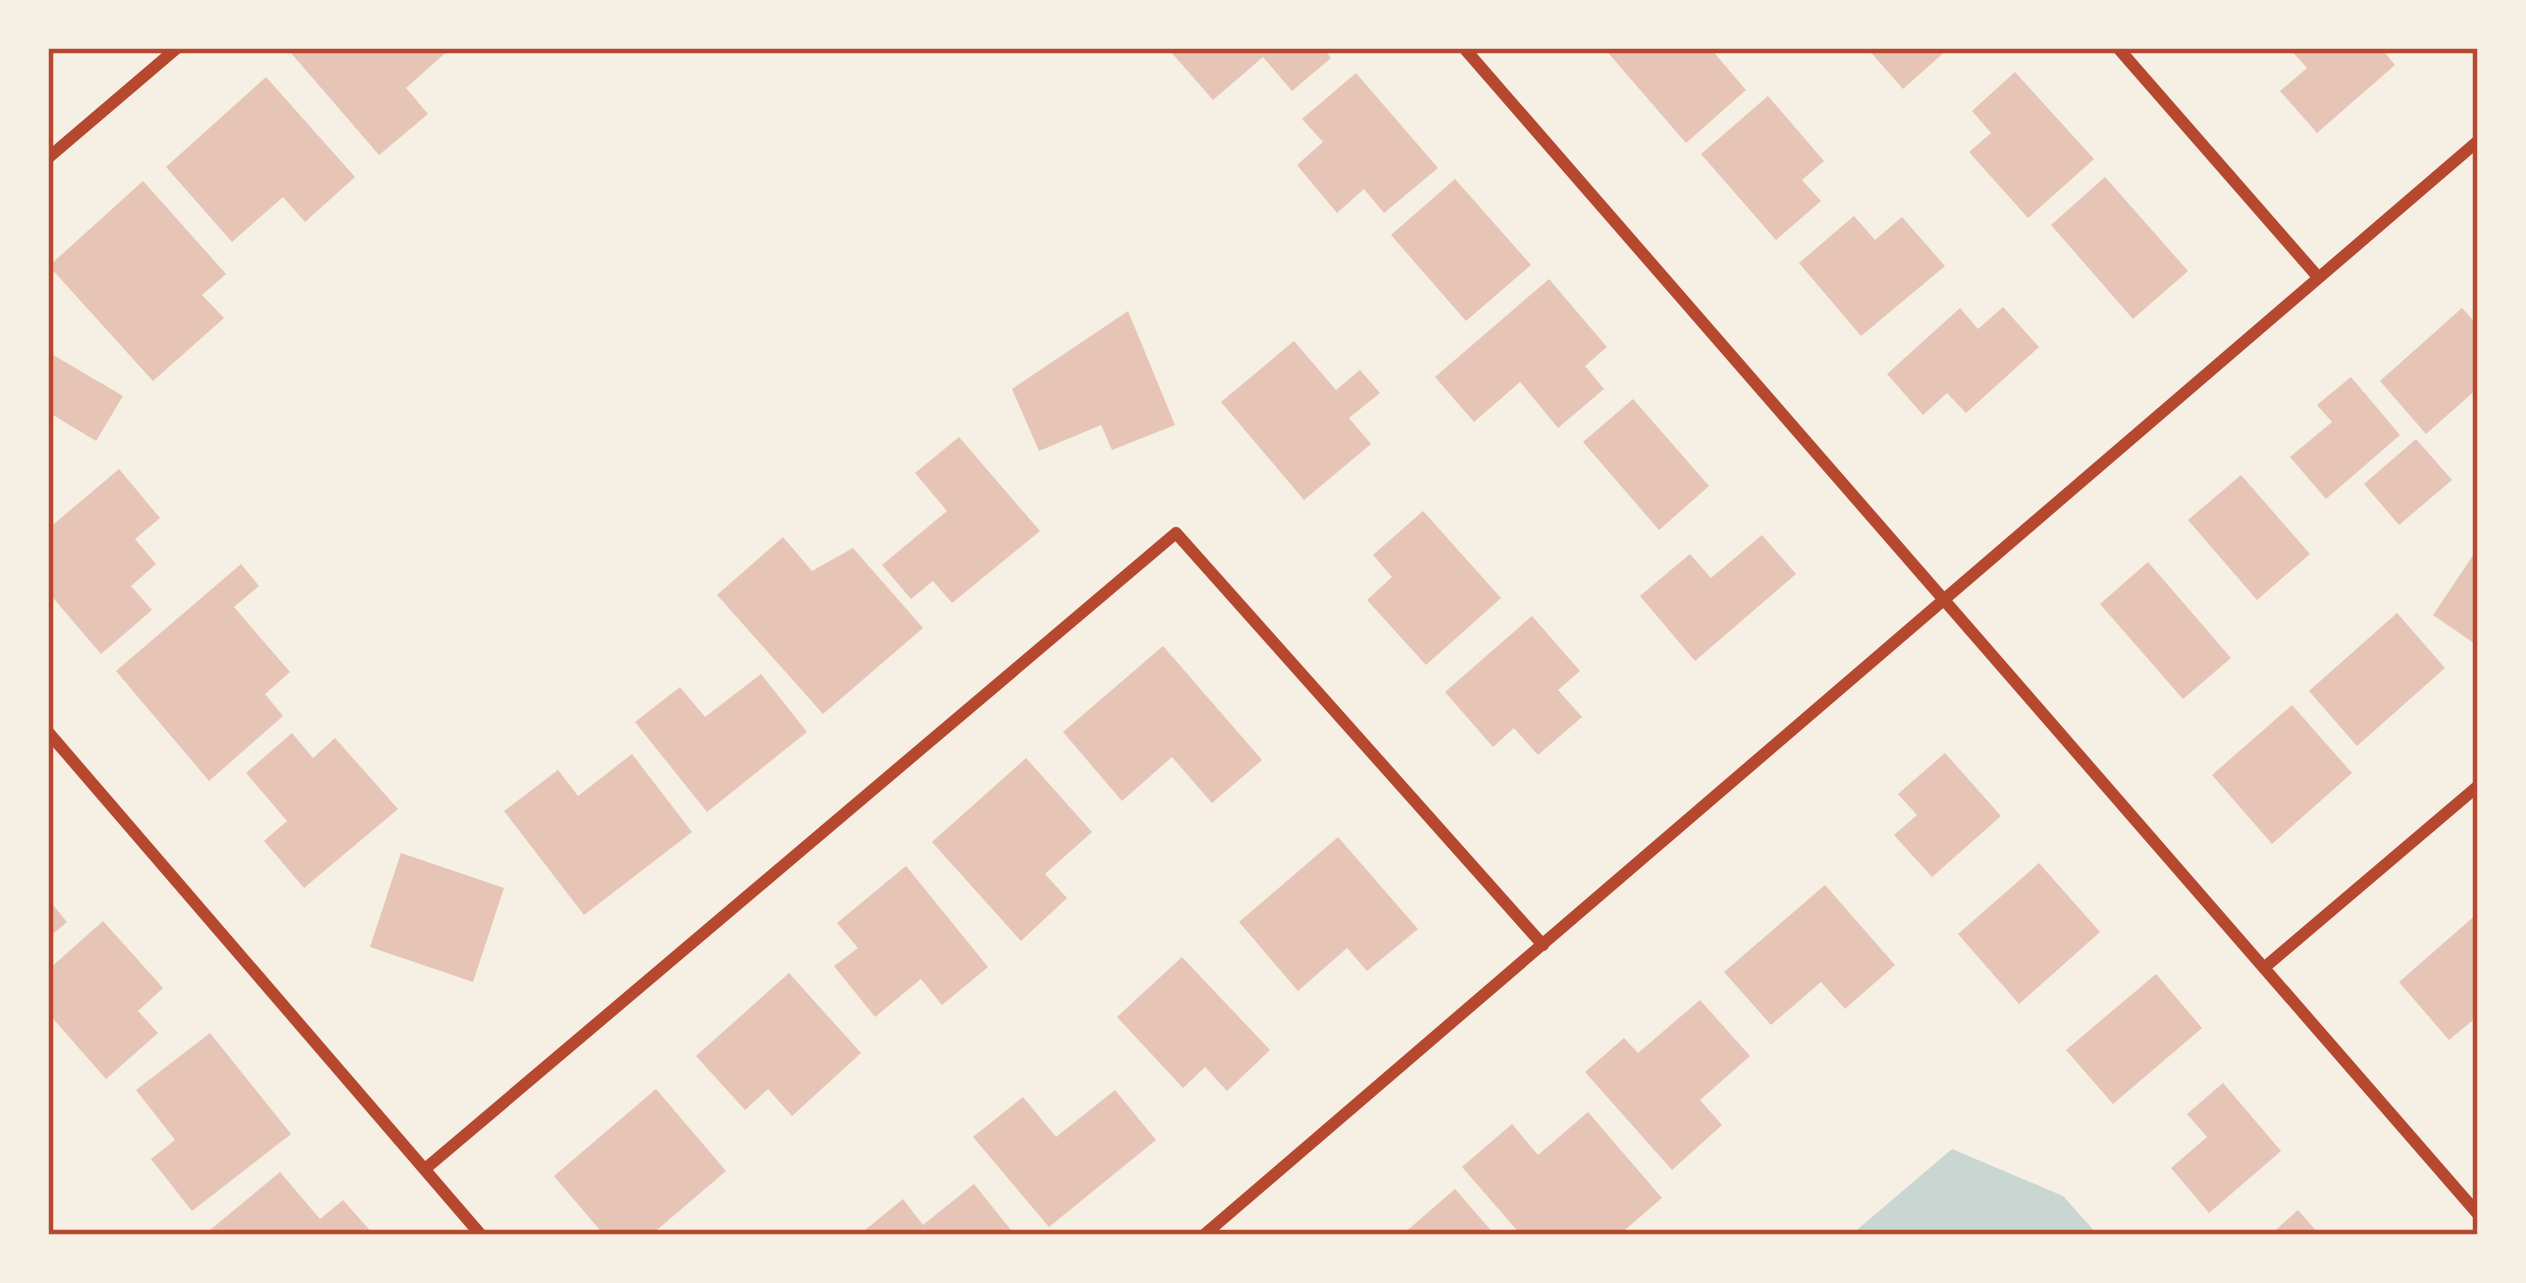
<svg xmlns="http://www.w3.org/2000/svg" width="2526" height="1283" font-family="'Libre Baskerville',serif">
<style>
.water{fill:#c9d6d2}
.building{fill:#e6c5b7}
.lines{fill:none;stroke-linecap:round;stroke-linejoin:round}
.minor{stroke:#b5482f;stroke-width:12}
.neatline{fill:none;stroke:#b5482f;stroke-width:4.5}
</style>
<rect width="100%" height="100%" fill="#f6efe4"/>
<polygon class="water" points="1952,1149 2063,1196 2098,1235 1851,1235"/>
<g class="building">
<polygon points="296,48 451,48 406,88 428,114 379,155 291,53"/>
<polygon points="1176,48 1323,48 1331,58 1292,91 1263,57 1213,100 1171,52"/>
<polygon points="1604,48 1710,48 1746,90 1686,143"/>
<polygon points="1867,48 1949,48 1903,89"/>
<polygon points="2289,48 2381,48 2395,65 2317,133 2280,91 2307,68"/>
<polygon points="2015,72 2094,159 2028,218 1969,152 1991,133 1972,111"/>
<polygon points="1356,73 1438,168 1384,213 1364,189 1337,213 1297,165 1323,142 1302,119"/>
<polygon points="266,77 355,177 305,222 283,197 232,242 166,167"/>
<polygon points="1768,96 1824,161 1802,180 1821,201 1776,240 1701,154"/>
<polygon points="2105,177 2188,271 2133,319 2051,225"/>
<polygon points="1455,179 1531,265 1466,321 1391,235"/>
<polygon points="143,181 226,274 202,295 224,318 153,381 49,266"/>
<polygon points="1854,216 1875,240 1902,217 1945,266 1861,336 1799,263"/>
<polygon points="1549,279 1607,347 1585,366 1604,389 1558,428 1520,382 1474,422 1435,377"/>
<polygon points="2003,307 2039,347 1966,413 1947,393 1923,415 1887,374 1960,308 1978,329"/>
<polygon points="2462,308 2478,326 2478,388 2426,434 2380,381"/>
<polygon points="1128,311 1175,425 1112,450 1101,425 1039,451 1012,389"/>
<polygon points="1294,341 1336,390 1360,370 1380,393 1349,418 1371,444 1304,500 1221,402"/>
<polygon points="48,352 123,396 96,441 48,412"/>
<polygon points="2351,377 2400,435 2326,499 2290,457 2332,422 2317,405"/>
<polygon points="1633,399 1709,486 1659,530 1583,442"/>
<polygon points="959,437 1040,531 952,603 933,581 911,599 882,565 947,511 915,473"/>
<polygon points="2416,439 2452,480 2399,525 2364,484"/>
<polygon points="119,469 160,518 135,539 156,564 131,586 152,610 101,654 48,592 48,529"/>
<polygon points="2241,475 2310,554 2257,600 2188,520"/>
<polygon points="1423,511 1501,598 1426,665 1367,600 1392,577 1373,555"/>
<polygon points="1762,535 1796,574 1695,661 1640,596 1690,554 1711,578"/>
<polygon points="783,537 812,571 853,548 923,628 823,714 717,595"/>
<polygon points="2478,548 2478,646 2433,615"/>
<polygon points="2148,562 2231,658 2183,699 2100,604"/>
<polygon points="241,564 259,586 234,607 290,672 265,694 283,716 209,781 116,671"/>
<polygon points="2397,613 2445,668 2357,746 2309,691"/>
<polygon points="1532,616 1580,671 1558,690 1582,717 1538,755 1514,728 1493,747 1445,692"/>
<polygon points="1163,646 1262,760 1212,803 1172,757 1122,801 1063,732"/>
<polygon points="761,674 807,732 707,812 635,722 680,687 705,717"/>
<polygon points="2292,705 2352,773 2272,844 2212,775"/>
<polygon points="292,733 313,758 335,738 398,809 304,888 264,841 287,821 246,773"/>
<polygon points="1945,753 2001,816 1932,877 1894,835 1917,815 1898,794"/>
<polygon points="632,754 692,832 584,915 504,811 558,770 578,796"/>
<polygon points="1026,758 1092,832 1045,874 1067,898 1021,941 932,842"/>
<polygon points="1338,837 1418,929 1367,971 1347,948 1298,991 1239,922"/>
<polygon points="401,853 504,888 473,982 370,947"/>
<polygon points="2039,863 2100,932 2019,1004 1958,934"/>
<polygon points="906,866 988,967 942,1005 921,979 875,1017 834,966 858,948 837,923"/>
<polygon points="1825,885 1895,965 1845,1009 1821,982 1771,1025 1724,972"/>
<polygon points="48,899 67,922 48,938"/>
<polygon points="2478,913 2478,1016 2449,1040 2399,982"/>
<polygon points="103,921 163,988 138,1011 158,1033 106,1079 48,1013 48,970"/>
<polygon points="1182,957 1270,1050 1227,1091 1205,1067 1183,1088 1117,1017"/>
<polygon points="789,973 861,1053 792,1116 768,1089 745,1110 696,1056"/>
<polygon points="2156,974 2202,1028 2113,1104 2066,1050"/>
<polygon points="1700,1000 1750,1056 1700,1100 1722,1125 1672,1170 1585,1072 1624,1038 1638,1053"/>
<polygon points="210,1033 291,1134 192,1211 151,1159 175,1140 136,1090"/>
<polygon points="2223,1083 2281,1151 2209,1213 2171,1168 2207,1137 2187,1114"/>
<polygon points="656,1089 726,1171 651,1235 604,1235 554,1176"/>
<polygon points="1115,1090 1156,1140 1049,1227 973,1137 1023,1097 1056,1137"/>
<polygon points="1588,1112 1662,1198 1619,1235 1521,1235 1462,1167 1512,1124 1538,1155"/>
<polygon points="280,1172 320,1219 343,1200 374,1235 214,1235 210,1230"/>
<polygon points="974,1184 1015,1235 859,1235 903,1199 923,1225"/>
<polygon points="1455,1189 1495,1235 1402,1235"/>
<polygon points="2298,1210 2320,1235 2270,1235"/>
</g>
<g class="lines">
<g class="minor">
<polyline points="1464,48 2478,1214"/>
<polyline points="2118,48 2318,277"/>
<polyline points="48,158 177,48"/>
<polyline points="48,732 481,1235"/>
<polyline points="2265,967 2478,786"/>
<polyline points="425,1169 1176,533 1543,945"/>
<polyline points="1204,1235 2478,141"/>
</g>
</g>
<rect width="2526" height="1283" fill="none" stroke="#f6efe4" stroke-width="102"/>
<rect x="51" y="51" width="2424" height="1181" class="neatline"/>
</svg>
